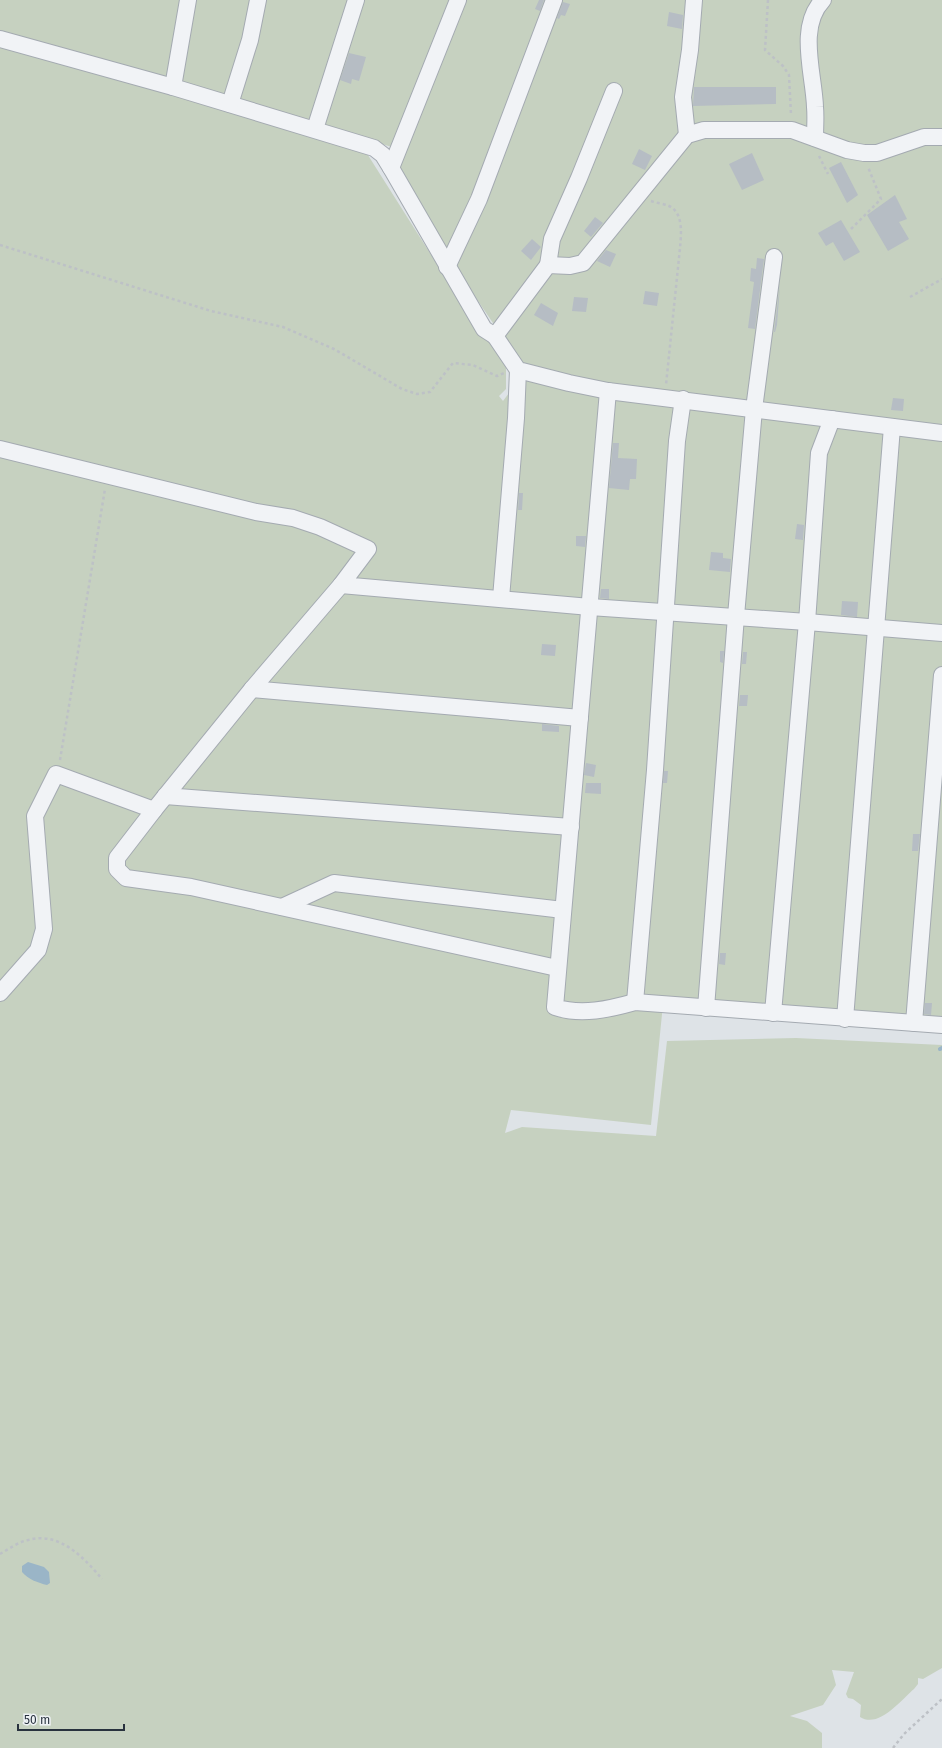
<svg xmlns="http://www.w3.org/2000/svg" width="942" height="1748" font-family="'Fira Sans',sans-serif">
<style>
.green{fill:#c6d1c0;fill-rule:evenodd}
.water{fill:#9ab5c7}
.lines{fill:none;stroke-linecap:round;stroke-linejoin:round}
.stream{stroke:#9ab5c7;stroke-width:4}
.building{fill:#b6bdc4}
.minor-casing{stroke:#a4aab1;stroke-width:18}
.path{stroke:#bdc1c6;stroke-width:2.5;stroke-dasharray:3 3;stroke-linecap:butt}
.minor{stroke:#f1f3f6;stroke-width:16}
</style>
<rect width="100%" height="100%" fill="#dee3e7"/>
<path class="green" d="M0,0H942V1024L663,1004L651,1125L511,1110L505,1133L522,1127L656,1136L667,1041L796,1038L942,1045V1668L923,1679L918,1678V1684L914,1689C901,1700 879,1729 860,1717L861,1705L853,1699L848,1698L846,1694L854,1672L832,1670L836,1685L823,1705L790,1716L807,1721L822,1733V1748H0ZM237,101L392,147L397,164L463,279L510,348L509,393L503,401L499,396L506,389V362L447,280L366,152Z"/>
<path class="water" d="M28,1562L44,1567L49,1572L50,1583L47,1585C38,1583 28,1579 22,1572V1566Z"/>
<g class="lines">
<polyline class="stream" points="940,1049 942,1048"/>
</g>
<g class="building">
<polygon points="539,0 544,0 540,11 535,9"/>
<polygon points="563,2 570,4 565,16 561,15 559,19 557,18"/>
<polygon points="669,12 683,15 682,29 667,26"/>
<polygon points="349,53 366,57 359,81 352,79 351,84 340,80"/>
<polygon points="694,87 776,87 776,104 693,106"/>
<polygon points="639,149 652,156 645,170 632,164"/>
<polygon points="752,153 764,180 742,190 729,164"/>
<polygon points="841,162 858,195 847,203 829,168"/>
<polygon points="895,195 907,219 899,222 909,239 888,251 867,215"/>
<polygon points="595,217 603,223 591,237 584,231"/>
<polygon points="841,220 860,252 844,261 833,242 826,246 818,233"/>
<polygon points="532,239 541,247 531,260 521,251"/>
<polygon points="606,250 616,254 610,267 597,261"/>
<polygon points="757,258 764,259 755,329 748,328 754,282 750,281 751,268 756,269"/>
<polygon points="780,285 777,325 775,332 774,332"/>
<polygon points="645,291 659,293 657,306 643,304"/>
<polygon points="574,297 588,298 586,312 572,311"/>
<polygon points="541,303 558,313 553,326 534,315"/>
<polygon points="893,398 904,399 903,411 891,410"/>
<polygon points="613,443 619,443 618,458 637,459 636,479 630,479 629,490 609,488"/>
<polygon points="519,493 523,493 522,510 518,510"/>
<polygon points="797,524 804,525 803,540 795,539"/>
<polygon points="576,536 586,536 585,547 576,546"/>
<polygon points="711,552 723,553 723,558 731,559 730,572 709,570"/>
<polygon points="601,589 609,589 609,599 600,598"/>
<polygon points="842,601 858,602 857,617 841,615"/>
<polygon points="542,644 556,645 555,656 541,655"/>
<polygon points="720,651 724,651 723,663 720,662"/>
<polygon points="743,652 747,652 746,664 742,664"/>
<polygon points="740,695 748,695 747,706 739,706"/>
<polygon points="542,724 559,726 559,732 542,731"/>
<polygon points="586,763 596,765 594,777 584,775"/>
<polygon points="664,771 668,771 667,783 663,783"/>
<polygon points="586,783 601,783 601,794 585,793"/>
<polygon points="913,834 920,834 918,851 912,851"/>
<polygon points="720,953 726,953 725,965 719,964"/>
<polygon points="925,1003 932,1003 931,1015 924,1014"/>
</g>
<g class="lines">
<g class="minor-casing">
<g id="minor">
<polyline points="0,39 173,87 374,148 383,155 391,168 484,329 495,336 548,265 570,266 583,263 687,135 704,130 792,130 847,150 864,153 877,153 924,137 942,137"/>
<polyline points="173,87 188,0"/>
<polyline points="230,104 250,40 258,0"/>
<polyline points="315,129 356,0"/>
<polyline points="687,135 683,97 690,50 694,0"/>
<path d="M815,138C815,127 816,117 815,107C814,74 797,27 823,0"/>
<polyline points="391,168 458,0"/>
<polyline points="548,265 552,239 579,178 614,91"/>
<polyline points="447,267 479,199 554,0"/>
<polyline points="495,336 518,370 569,383 608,391 942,433"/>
<path d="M608,391L555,1007C581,1016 610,1009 635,1002L942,1025"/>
<polyline points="0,449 256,512 293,518 320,527 368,549 341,585 590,607 807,622 942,633"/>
<polyline points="501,598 516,418 518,370"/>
<polyline points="252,689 580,718"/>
<polyline points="165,796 571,827"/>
<polyline points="154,810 117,858 117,869 126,878 191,887 557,968"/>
<polyline points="282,907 334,883 563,910"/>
<polyline points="0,993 38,950 44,929 35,816 56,774 154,810 252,689 341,585"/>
<polyline points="635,1002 655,770 677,441 683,399"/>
<polyline points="706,1008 736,616 754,409 774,257"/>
<polyline points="773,1013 807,622 819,453 832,419"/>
<polyline points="845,1019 892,427"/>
<polyline points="914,1023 942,675"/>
</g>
</g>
<g class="path">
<polyline points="768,0 765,50 783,66 789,75 791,115"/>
<polyline points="819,156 828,174"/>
<path d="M651,201C657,203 664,204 669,206C684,213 681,235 680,248L666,385"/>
<polyline points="851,229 881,199 868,167"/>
<polyline points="0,245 211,311 283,327 334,349 402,389 417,394 430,392 453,363 473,365 497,376 504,373"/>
<polyline points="910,297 942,279"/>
<polyline points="60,760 105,489"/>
<path d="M0,1554C9,1549 18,1542 28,1540C60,1531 84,1558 102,1579"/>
<polyline points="893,1748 904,1734 942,1699"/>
</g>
<use href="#minor" class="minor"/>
</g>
<path d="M18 1724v6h106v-6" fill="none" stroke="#28323e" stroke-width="2"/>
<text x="24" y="1724" font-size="12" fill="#28323e" stroke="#eef2f5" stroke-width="3" paint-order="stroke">50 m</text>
</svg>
